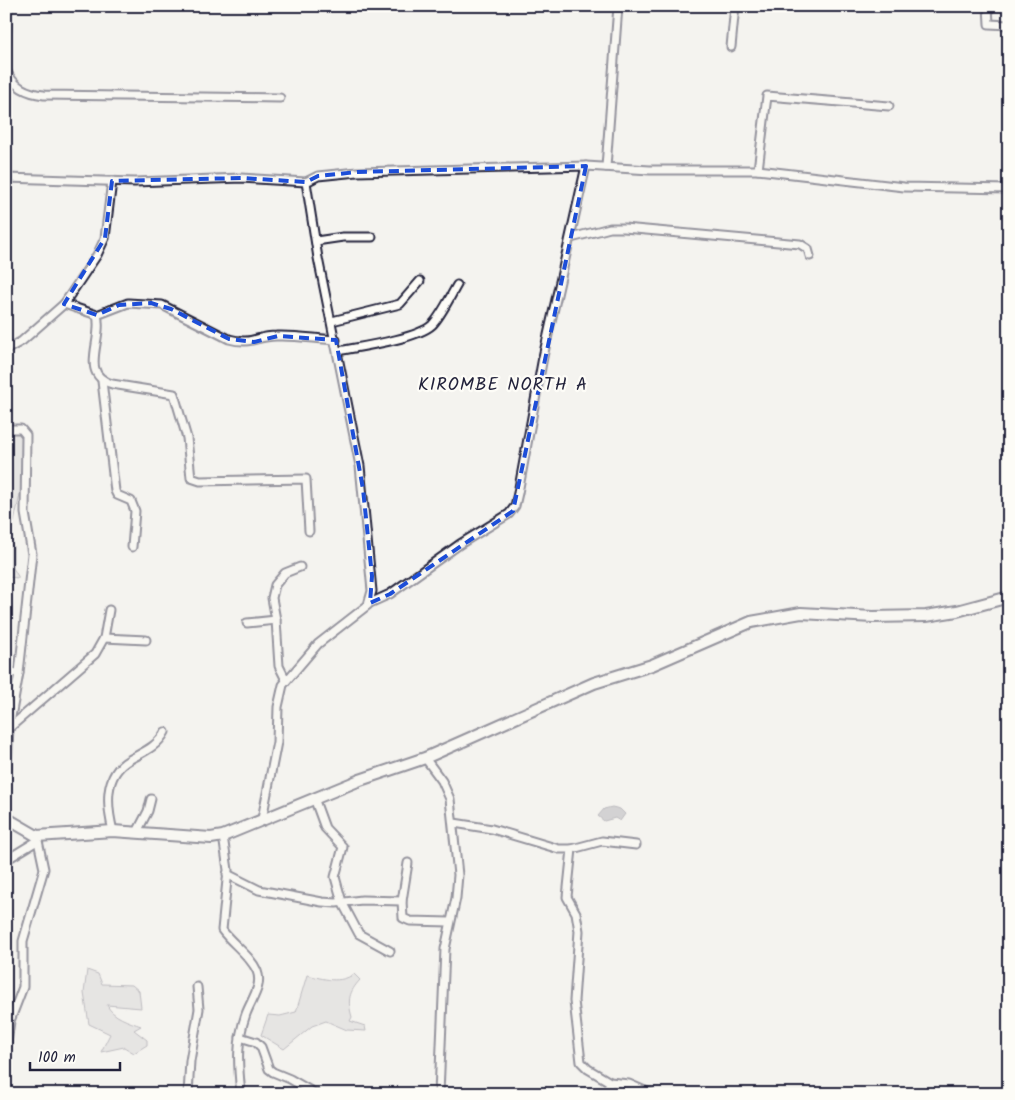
<svg xmlns="http://www.w3.org/2000/svg" width="1015" height="1100" font-family="Kalam,sans-serif">
<style>
.green{fill:#d5d4d5;stroke:#7c7b88}
.water{fill:#acacb2;stroke:#757582}
.lines{fill:none;stroke-linecap:round;stroke-linejoin:round}
.street-casing{stroke:#22223b;stroke-width:11}
.secondary-casing{stroke:#22223b;stroke-width:14}
.street{stroke:#fdfcf7;stroke-width:7}
.secondary{stroke:#fdfcf7;stroke-width:10}
.marked{fill:none;stroke:#1d4ed8;stroke-width:4;stroke-dasharray:10 6;stroke-linejoin:round}
.labels{text-anchor:middle;dominant-baseline:central;stroke-width:4.5;stroke-linejoin:round;paint-order:stroke}
.quarter-label{font-size:18px;letter-spacing:1px;fill:#22223b;stroke:#fdfcf7}
</style>
<rect width="100%" height="100%" fill="#f4f3ef"/>
<filter id="ink" filterUnits="userSpaceOnUse"><feTurbulence type="fractalNoise" baseFrequency=".02" numOctaves="2"/><feDisplacementMap in="SourceGraphic" scale="10" xChannelSelector="R" yChannelSelector="G"/><feConvolveMatrix kernelMatrix="1 2 1 2 8 2 1 2 1" color-interpolation-filters="sRGB"/></filter>
<g filter="url(#ink)">
<g class="green">
<polygon points="6,424 14,424 22,437 21,490 14,522 6,535"/>
<polygon points="6,538 13,546 13,568 19,578 6,577"/>
<path d="M87,970L98,974L102,984L132,985L139,991L141,1008L107,1005C112,1017 130,1022 141,1026L134,1030L147,1040V1045L134,1053L124,1047L101,1052L110,1034L89,1024L84,993Z"/>
<path d="M354,974L360,980C349,992 347,1000 352,1017L350,1021L365,1026L366,1031L347,1030L326,1021L312,1026L284,1049L261,1035L268,1015L280,1016L296,1012L307,975C324,979 340,984 354,974Z"/>
</g>
<polygon class="water" points="612,807 620,809 625,814 620,821 615,818 604,821 598,816 604,809"/>
<g class="lines">
<g class="street-casing">
<g id="street">
<polyline points="988,6 989,24 1009,25"/>
<polyline points="6,42 8,6"/>
<polyline points="731,47 735,6"/>
<path d="M6,70C14,87 26,93 44,95L280,98"/>
<polyline points="606,167 618,6"/>
<polyline points="758,170 767,96 889,106"/>
<polyline points="6,178 135,182 241,178 306,182 318,176 357,172 586,166 650,170 758,170 904,187 1009,189"/>
<polyline points="571,238 610,228 624,228 800,244 808,249 810,256"/>
<polyline points="316,241 343,237 372,237"/>
<polyline points="64,304 97,255 105,238 112,181"/>
<path d="M97,315C104,340 78,374 112,384L174,394L187,438L191,478L200,481L306,479L309,531"/>
<polyline points="332,321 400,304 420,281"/>
<path d="M6,350L22,341L64,304L97,315L128,303L162,305L229,339C252,345 256,336 276,336C296,335 316,339 336,340"/>
<path d="M338,351C359,347 417,339 432,325C441,316 450,297 457,285"/>
<polyline points="102,381 115,491 117,495 131,501 135,511 132,547"/>
<polyline points="6,429 21,429 26,435 25,513 32,554 19,673 9,728 6,787"/>
<polyline points="370,603 390,594 460,544 509,514 515,506 518,493 543,357 586,166"/>
<polyline points="247,623 276,620"/>
<polyline points="104,638 146,640"/>
<polyline points="6,672 19,673"/>
<polyline points="286,680 279,666 276,620 272,598 275,585 285,573 300,567"/>
<polyline points="8,729 95,654 104,638 109,610"/>
<polyline points="425,758 442,781 450,799 458,875 456,898 445,949 439,1094"/>
<polyline points="314,798 325,828 343,847 335,877 342,902 359,934 390,951"/>
<polyline points="262,819 277,742 278,707 283,685 318,644 368,605 372,591 360,466 318,258 306,182"/>
<polyline points="454,823 492,829 559,849 572,849 602,841 636,845"/>
<path d="M113,831C107,807 103,775 129,760C143,752 157,747 165,732"/>
<polyline points="137,832 148,811 151,799"/>
<path d="M223,836L228,870L222,930C232,944 250,955 257,971C263,986 251,1000 246,1014C236,1042 238,1065 241,1094"/>
<polyline points="572,849 567,897 576,913 579,931 574,1001 581,1062 588,1069 610,1082 629,1084 652,1094"/>
<polyline points="6,860 37,841"/>
<polyline points="408,863 402,901 403,918 410,921 450,922"/>
<polyline points="227,874 259,890 322,902 336,903 362,900 402,901"/>
<polyline points="240,1037 256,1042 261,1047 269,1069 273,1072 290,1079 316,1094"/>
<polyline points="6,1051 10,1021 23,987 23,941 44,869 37,836"/>
<polyline points="188,1094 190,1061 199,1009 197,987"/>
<polyline points="606,1094 610,1082"/>
</g>
</g>
<g class="secondary-casing">
<polyline id="secondary" points="6,818 37,836 113,831 211,838 223,836 360,780 425,758 594,683 652,665 751,622 801,613 873,617 926,616 957,611 1009,597"/>
</g>
<use href="#street" class="street"/>
<use href="#secondary" class="secondary"/>
</g>
</g>
<path d="M0 0H1015V1100H0ZM586,166L513,511L390,594L370,603L372,576L363,489L336,340L278,336L254,342L229,339L171,309L151,303L119,305L97,315L64,304L105,238L112,181L241,178L306,182L318,176L357,172Z" fill="#f4f3ef" fill-opacity=".55" fill-rule="evenodd"/>
<path class="marked" d="M586,166L513,511L390,594L370,603L372,576L363,489L336,340L278,336L254,342L229,339L171,309L151,303L119,305L97,315L64,304L105,238L112,181L241,178L306,182L318,176L357,172Z"/>
<g class="labels">
<g class="quarter-label">
<text x="503" y="385">KIROMBE NORTH A</text>
</g>
</g>
<rect width="1015" height="1100" fill="none" stroke="#fdfcf7" stroke-width="25"/>
<rect x="12" y="12" width="990" height="1075" fill="none" stroke="#22223b" stroke-width="2" filter="url(#ink)"/>
<path d="M30 1062v8h90v-8" fill="none" stroke="#22223b" stroke-width="2.5"/>
<text x="38" y="1062" font-size="15" fill="#22223b" stroke="#fdfcf7" stroke-width="4" paint-order="stroke">100 m</text>
</svg>
